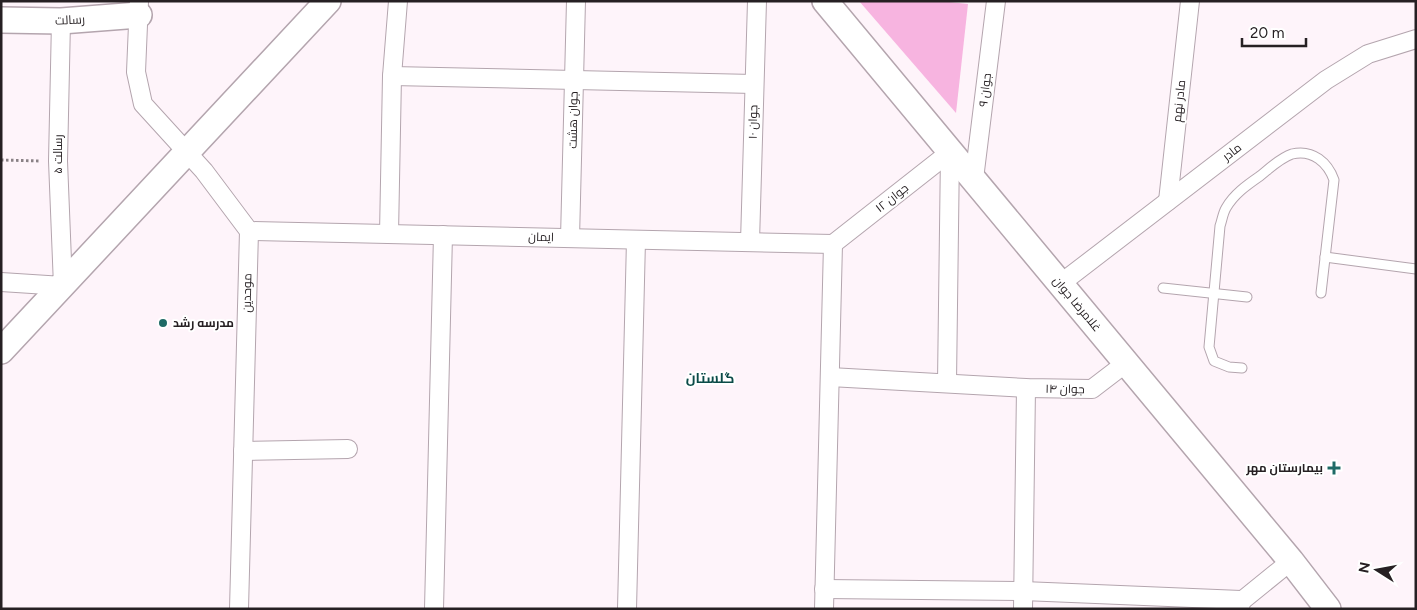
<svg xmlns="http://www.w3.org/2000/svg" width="1417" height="610" font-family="Figtree,Cairo,sans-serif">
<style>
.green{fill:#f7b4e0}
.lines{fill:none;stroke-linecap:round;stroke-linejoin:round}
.lane-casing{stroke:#b4a5ae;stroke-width:11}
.street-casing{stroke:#b4a5ae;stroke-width:20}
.secondary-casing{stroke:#b4a5ae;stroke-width:28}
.path{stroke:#898185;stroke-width:3;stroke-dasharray:2.5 2.5;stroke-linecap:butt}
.lane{stroke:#fff;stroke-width:9}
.street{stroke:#fff;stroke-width:18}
.secondary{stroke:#fff;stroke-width:25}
.poi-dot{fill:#1e6a66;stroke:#fff;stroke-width:2}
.labels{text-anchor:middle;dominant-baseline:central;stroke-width:4;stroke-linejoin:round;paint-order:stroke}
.street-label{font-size:12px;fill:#262023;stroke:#fff}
.poi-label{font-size:12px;font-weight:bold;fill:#262023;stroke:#fff;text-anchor:start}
.neighbourhood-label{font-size:14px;font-weight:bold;fill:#0b4b48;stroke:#fff}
</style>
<rect width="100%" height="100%" fill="#fef4fa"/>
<polygon class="green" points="859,1 940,1 968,4 956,113"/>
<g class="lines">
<g class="lane-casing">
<g id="lane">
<polyline points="1325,257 1416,269"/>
<polyline points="1163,288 1247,297"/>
<path d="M1242,368L1229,367L1214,361L1209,347L1220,226C1222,220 1223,213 1226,208C1234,194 1247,185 1260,176C1270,168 1280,158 1292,154C1313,149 1328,163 1334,180L1321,293"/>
</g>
</g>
<g class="street-casing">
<g id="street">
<polyline points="139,1 136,72 143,104 204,171 249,231 239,609"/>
<polyline points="392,76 754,84"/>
<polyline points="974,179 996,1"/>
<polyline points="1168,201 1190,1"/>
<polyline points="249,231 833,244"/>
<polyline points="389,234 392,76 398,1"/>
<polyline points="570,238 576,1"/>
<polyline points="750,242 757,1"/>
<polyline points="833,244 950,152"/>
<polyline points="1,282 63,286 58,161 61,21"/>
<polyline points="1060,284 1326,80 1368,54 1416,39"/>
<polyline points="830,377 1026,388 1092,389 1126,363"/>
<polyline points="947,382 950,152"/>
<polyline points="243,451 348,449"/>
<polyline points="824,589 1023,591 1241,600 1240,609"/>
<polyline points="1233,608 1291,561"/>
<polyline points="434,609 443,235"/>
<polyline points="627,609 636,240"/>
<polyline points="824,609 833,244"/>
<polyline points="1023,609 1026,388"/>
</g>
</g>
<g class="secondary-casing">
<g id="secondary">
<polyline points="825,1 1291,561 1328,609"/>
<polyline points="1,20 61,21 139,15"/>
<polyline points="1,351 328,1"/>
</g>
</g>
<polyline class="path" points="1,160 41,161"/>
<use href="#lane" class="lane"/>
<use href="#street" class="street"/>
<use href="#secondary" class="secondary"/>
</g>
<g class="poi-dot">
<circle cx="163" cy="323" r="5"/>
<path d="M1331.5 460.5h5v5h5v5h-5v5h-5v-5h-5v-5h5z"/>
</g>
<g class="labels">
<g class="street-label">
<text transform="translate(70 20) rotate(-3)">رسالت</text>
<text transform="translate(985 90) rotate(-83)">جوان ۹</text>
<text transform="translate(1179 101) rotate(-84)">مادر نهم</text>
<text transform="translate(573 120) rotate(-89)">جوان هشت</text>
<text transform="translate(753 122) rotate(-89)">جوان ۱۰</text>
<text transform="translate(1232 152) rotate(-38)">مادر</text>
<text transform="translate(58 154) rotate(-90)">رسالت ۵</text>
<text transform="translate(892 198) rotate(-38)">جوان ۱۲</text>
<text transform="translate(541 237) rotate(1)">ایمان</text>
<text transform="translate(247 293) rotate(-89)">موحدین</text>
<text transform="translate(1077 304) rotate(50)">غلامرضا جوان</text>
<text transform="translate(1065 389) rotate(1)">جوان ۱۴</text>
</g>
<g class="poi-label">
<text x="173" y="323">مدرسه رشد</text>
<text x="1323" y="468" text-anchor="end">بیمارستان مهر</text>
</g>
<g class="neighbourhood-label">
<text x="710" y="378">گلستان</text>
</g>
</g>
<rect width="1417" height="610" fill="none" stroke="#262023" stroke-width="5"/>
<g transform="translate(1377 570) rotate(281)" stroke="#ffffff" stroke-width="4" paint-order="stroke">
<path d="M0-4L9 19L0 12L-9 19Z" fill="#262023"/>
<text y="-8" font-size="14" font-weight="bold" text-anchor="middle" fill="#262023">N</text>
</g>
<path d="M1242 38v8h64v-8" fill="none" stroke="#262023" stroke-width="2.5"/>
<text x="1250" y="38" font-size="15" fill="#262023" stroke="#ffffff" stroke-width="4" paint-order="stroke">20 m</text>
</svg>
